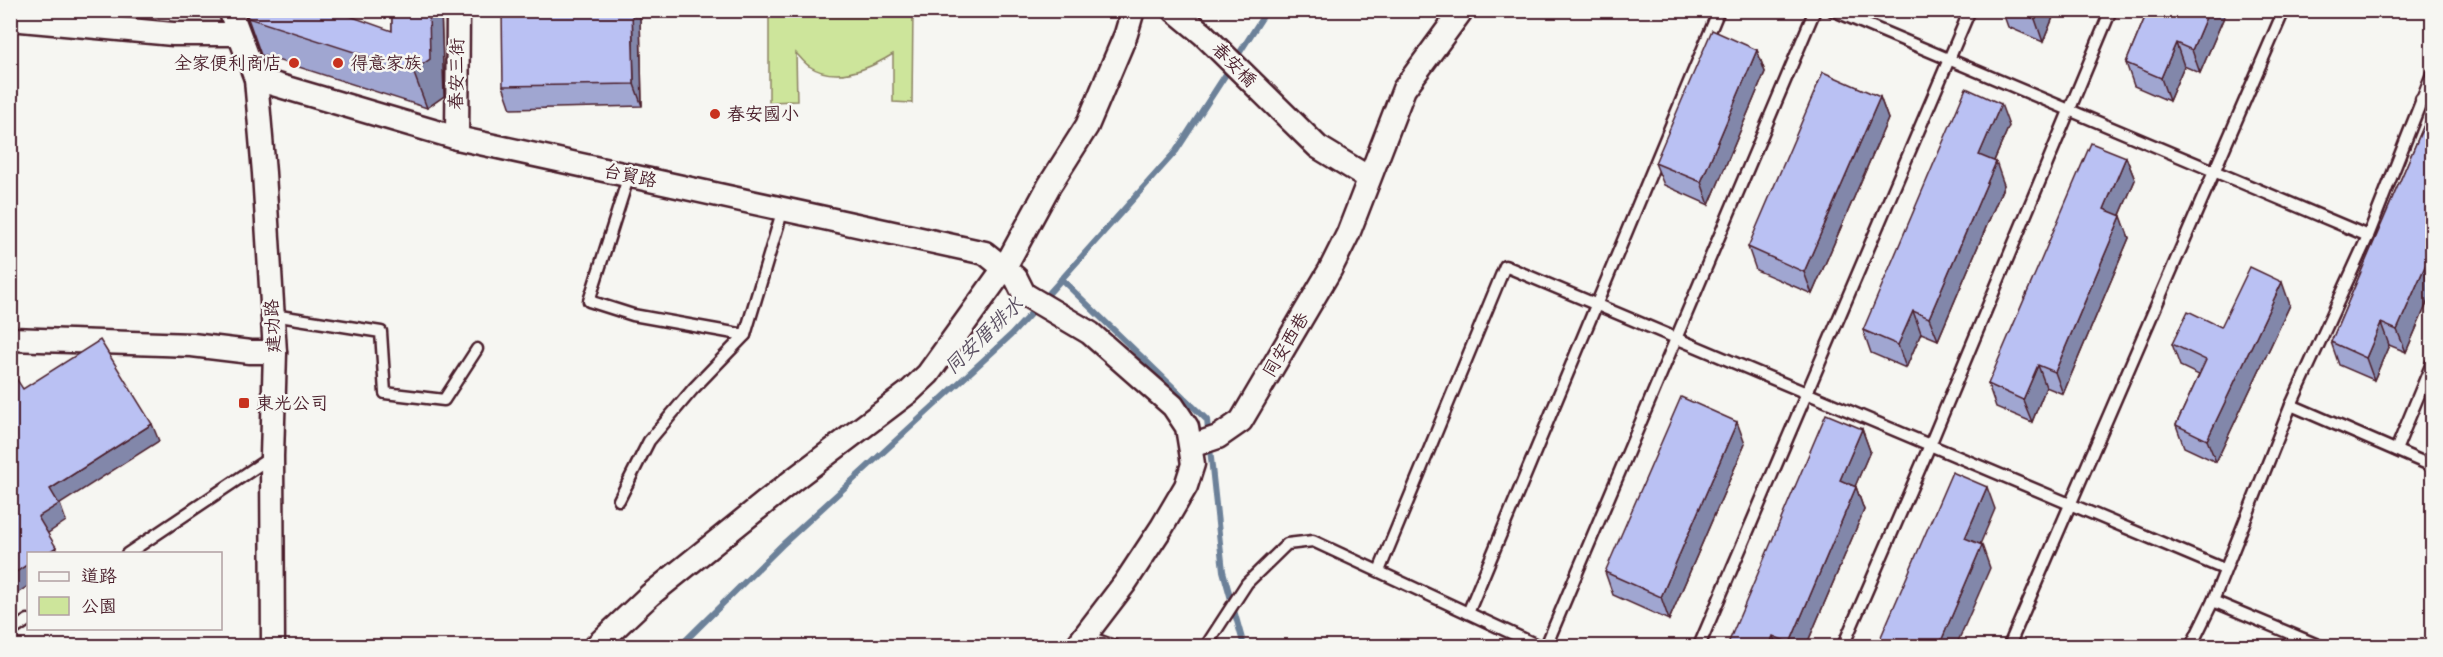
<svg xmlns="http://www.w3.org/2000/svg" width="2443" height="657" font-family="'Balsamiq Sans','LXGW WenKai TC',sans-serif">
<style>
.green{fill:#cde59b;stroke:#8c8263;stroke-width:1.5}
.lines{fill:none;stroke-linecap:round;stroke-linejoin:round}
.stream{stroke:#6c8199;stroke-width:6}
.lane-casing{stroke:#4a1f2b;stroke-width:15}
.street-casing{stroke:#4a1f2b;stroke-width:27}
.lane{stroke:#f6f6f2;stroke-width:10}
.street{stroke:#f6f6f2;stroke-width:22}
.wall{fill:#a0a6d1;stroke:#4a1f2b;stroke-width:1.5}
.shaded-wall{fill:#8287aa;stroke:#4a1f2b;stroke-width:1.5}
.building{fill:#bac1f3;stroke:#4a1f2b;stroke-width:1.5}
.poi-dot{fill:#c8321e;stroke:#f6f6f2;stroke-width:2}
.labels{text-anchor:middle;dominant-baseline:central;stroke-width:5;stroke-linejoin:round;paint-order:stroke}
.poi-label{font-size:18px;fill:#4a1f2b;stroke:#f6f6f2;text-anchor:start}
.street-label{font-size:18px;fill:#4a1f2b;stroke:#f6f6f2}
.water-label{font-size:20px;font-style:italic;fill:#5b5062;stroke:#f6f6f2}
</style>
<rect width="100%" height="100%" fill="#f6f6f2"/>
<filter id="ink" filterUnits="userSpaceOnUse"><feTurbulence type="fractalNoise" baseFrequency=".0167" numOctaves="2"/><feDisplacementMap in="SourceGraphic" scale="12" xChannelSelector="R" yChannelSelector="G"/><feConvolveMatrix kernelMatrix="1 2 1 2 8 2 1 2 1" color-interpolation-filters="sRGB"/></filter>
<g filter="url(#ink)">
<path class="green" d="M769,11H913L912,103L893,102V54C869,69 836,84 809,66C804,63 800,57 796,53L797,101L769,102Z"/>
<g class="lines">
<g class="stream">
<polyline points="1235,60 1267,10"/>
<polyline points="1061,279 1207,420 1223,571 1244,646"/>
<polyline points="1043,300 1176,151 1230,68"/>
<polyline points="680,646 782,545 1011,335 1036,308"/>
</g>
<g class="lane-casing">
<g id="lane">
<polyline points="1832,10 2368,236"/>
<polyline points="2421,99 2432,105"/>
<polyline points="629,175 589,301 633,315 745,335"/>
<polyline points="273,315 381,332 385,393 444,400 477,349"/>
<polyline points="2291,405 2432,466"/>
<polyline points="2396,450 2432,363"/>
<polyline points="619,500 649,441 693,389 745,335 783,209"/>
<polyline points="127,554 271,457"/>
<polyline points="1379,571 1505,266 2224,569"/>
<polyline points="2213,601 2320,646"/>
<polyline points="1468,613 1719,10"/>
<polyline points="10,632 28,620"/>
<polyline points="1086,636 1114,646"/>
<polyline points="1206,646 1247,583 1287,544 1313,541 1539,646"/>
<polyline points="1546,646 1815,10"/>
<polyline points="1699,646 1970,10"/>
<polyline points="1843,646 1930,445 2111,10"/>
<polyline points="2009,646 2284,10"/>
<polyline points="2191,646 2213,601 2291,405 2368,236 2432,74"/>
</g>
</g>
<g class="street-casing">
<g id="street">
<polyline points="230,10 256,79 264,173 275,352 272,456 273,646"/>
<polyline points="1174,10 1203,34 1318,147 1369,178"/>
<polyline points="10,19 173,34 237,34"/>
<polyline points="256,79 457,138 985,253 1016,278 1024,294 1090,333 1173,406 1187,427 1193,464 1186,486 1162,527 1125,583 1077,646"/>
<polyline points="457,138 458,10"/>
<polyline points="10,339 192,345 250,352 275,352"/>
<polyline points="1191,446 1218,437 1241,421 1330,270 1348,234 1404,89 1462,10"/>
<polyline points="596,646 650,595 793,480 909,392 928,374 1005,267 1049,186 1087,126 1126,34 1133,10"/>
</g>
</g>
<use href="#lane" class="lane"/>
<use href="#street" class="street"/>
</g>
<g class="wall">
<polygon points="245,10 392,31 392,10 441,10 444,96 427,108 261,55"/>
<polygon points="2002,10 2056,10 2043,42 2008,27"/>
<polygon points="2148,10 2227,10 2200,73 2184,66 2169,101 2134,86 2126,63"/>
<polygon points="640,18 642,106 511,109 503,86"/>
<polygon points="1757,50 1765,72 1709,205 1664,185 1655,163"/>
<polygon points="1880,97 1888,119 1812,294 1756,270 1748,247"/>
<polygon points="2433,104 2433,289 2406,352 2389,345 2374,380 2339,365 2331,342"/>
<polygon points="2009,126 1994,161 2004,185 1938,340 1921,333 1906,368 1871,353 1863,330"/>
<polygon points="2126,157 2135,180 2120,215 2129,238 2063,394 2046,387 2032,422 1996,407 1988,384"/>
<polygon points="2290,305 2216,462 2184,447 2176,425 2199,375 2180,366 2172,344"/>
<polygon points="1862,429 1870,451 1855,486 1856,487 1864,510 1806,646 1727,646"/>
<polygon points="1745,444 1669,620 1613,595 1605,572"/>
</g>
<g class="shaded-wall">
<polygon points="429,10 441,10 444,96 427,108 413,71"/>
<polygon points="632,10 637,10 640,18 642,106 634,84"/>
<polygon points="2038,10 2056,10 2043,42 2035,19"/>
<polygon points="2209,10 2227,10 2200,73 2192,50"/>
<polygon points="2176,43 2184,66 2169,101 2161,78"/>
<polygon points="1757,50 1765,72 1709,205 1701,182"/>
<polygon points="1880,97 1888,119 1812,294 1804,272"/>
<polygon points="2001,104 2009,126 1987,177 1979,155"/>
<polygon points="2126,157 2135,180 2113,231 2104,209"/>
<polygon points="1996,162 2004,185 1938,340 1929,318"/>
<polygon points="2121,216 2129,238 2063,394 2055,372"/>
<polygon points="2433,248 2433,289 2406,352 2397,330"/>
<polygon points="2282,282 2290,305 2216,462 2207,440"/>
<polygon points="1913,311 1921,333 1906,368 1898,345"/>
<polygon points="2381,323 2389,345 2374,380 2366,358"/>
<polygon points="2038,365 2046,387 2032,422 2023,400"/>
<polygon points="1737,422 1745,444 1669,620 1661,597"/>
<polygon points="152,424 159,441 60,504 66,521 45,535 38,517 50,489"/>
<polygon points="1862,429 1870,451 1848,503 1840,480"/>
<polygon points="1856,487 1864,510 1806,646 1791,646 1790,643"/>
<polygon points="1987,487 1995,509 1973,561 1965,538"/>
<polygon points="1982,545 1990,568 1956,646 1939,646"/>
<polygon points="56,547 59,554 46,554"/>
<polygon points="28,564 28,586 13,596 16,603 10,606 10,576"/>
<polygon points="1773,636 1777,646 1769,646"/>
</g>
<g class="building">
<polygon points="245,10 333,10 392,31 392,10 429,10 430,59 413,71 248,18"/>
<polygon points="502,10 632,10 634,84 503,86"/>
<polygon points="2014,10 2038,10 2035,19"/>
<polygon points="2148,10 2209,10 2192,50 2176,43 2161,78 2126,63"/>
<polygon points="1712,30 1757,50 1701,182 1655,163"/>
<polygon points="1823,72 1880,97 1804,272 1748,247"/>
<polygon points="1966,88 2001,104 1979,155 1996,162 1929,318 1913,311 1898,345 1863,330"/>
<polygon points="2433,104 2433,248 2397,330 2381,323 2366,358 2331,342"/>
<polygon points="2091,143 2126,157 2104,209 2121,216 2055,372 2038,365 2023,400 1988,384"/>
<polygon points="2250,267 2282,282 2207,440 2176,425 2206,360 2172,344 2188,311 2221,327"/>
<polygon points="100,340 152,424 50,489 59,504 38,517 56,547 46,554 28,554 28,564 10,576 10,369 23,389"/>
<polygon points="1681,397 1737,422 1661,597 1605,572"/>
<polygon points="1826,414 1862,429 1840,480 1856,487 1790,643 1773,636 1769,646 1727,646"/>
<polygon points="1952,472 1987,487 1965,538 1982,545 1939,646 1877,646"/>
</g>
</g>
<g class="poi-dot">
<circle cx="294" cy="63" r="6"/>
<circle cx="338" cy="63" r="6"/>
<circle cx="715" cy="114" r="6"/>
<rect x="238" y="397" width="12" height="12" rx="3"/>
</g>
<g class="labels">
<g class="poi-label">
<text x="282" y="63" text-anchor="end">全家便利商店</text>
<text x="350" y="63">得意家族</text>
<text x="727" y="114">春安國小</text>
<text x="256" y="403">東光公司</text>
</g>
<g class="street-label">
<text transform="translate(1234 65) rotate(45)">春安橋</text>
<text transform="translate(457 74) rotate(-89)">春安三街</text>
<text transform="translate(630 176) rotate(12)">台貿路</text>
<text transform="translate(273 326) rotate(-93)">建功路</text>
<text transform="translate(1286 345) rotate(-59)">同安西巷</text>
</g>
<g class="water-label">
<text transform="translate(984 336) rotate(-44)">同安厝排水</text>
</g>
</g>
<rect width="2443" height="657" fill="none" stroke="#f6f6f2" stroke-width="36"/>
<rect x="18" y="18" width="2407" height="621" fill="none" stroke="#4a1f2b" stroke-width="2" filter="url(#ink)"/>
<rect x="27" y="552" width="195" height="78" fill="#f6f6f2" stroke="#b1a0a2" stroke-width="1.5"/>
<rect x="39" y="572" width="30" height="9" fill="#f6f6f2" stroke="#b1a0a2" stroke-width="1.5"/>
<text x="81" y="582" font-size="18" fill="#4a1f2b">道路</text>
<rect x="39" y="597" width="30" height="18" fill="#cde59b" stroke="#b1a0a2" stroke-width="1.5"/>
<text x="81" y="612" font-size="18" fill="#4a1f2b">公園</text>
</svg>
